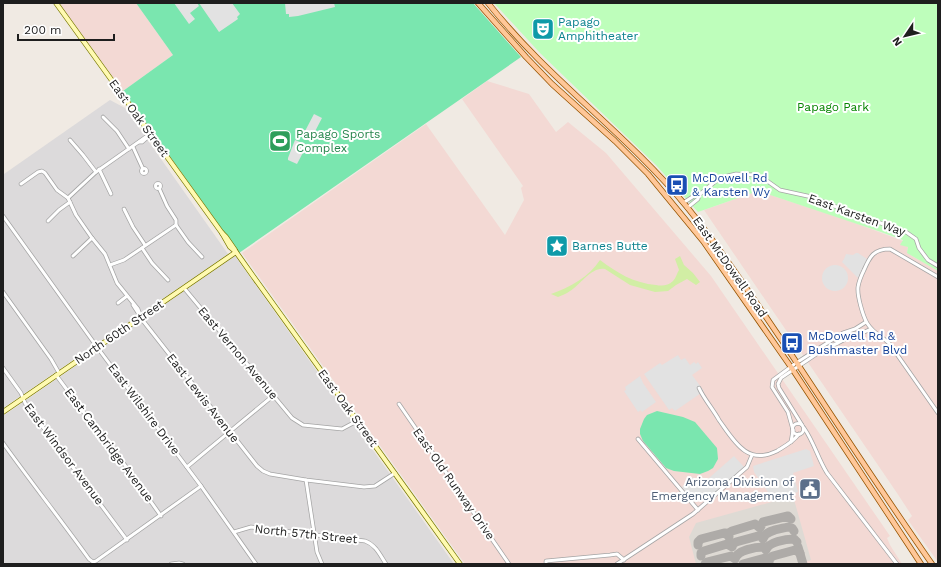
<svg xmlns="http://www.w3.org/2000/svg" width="941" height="567" font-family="'Work Sans',sans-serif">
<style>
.residential{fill:#dcdadb}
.military{fill:#f3d9d4}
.airport{fill:#dedad4}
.grass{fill:#d1eea4}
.park{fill:#befebb}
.pitch{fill:#7ae6af}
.parking{fill:#e2e2e2}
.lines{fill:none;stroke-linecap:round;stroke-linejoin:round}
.taxiway{stroke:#aeaba8;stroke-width:9}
.street-casing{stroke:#a5a5a5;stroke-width:4.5}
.secondary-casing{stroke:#797800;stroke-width:5.5}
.primary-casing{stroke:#975400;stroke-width:6}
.street{stroke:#fff;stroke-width:3}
.secondary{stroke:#fffab1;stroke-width:4}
.primary{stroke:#ffc798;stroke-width:4.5}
.labels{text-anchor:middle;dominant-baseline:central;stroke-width:4;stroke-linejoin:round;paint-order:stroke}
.culture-label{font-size:12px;fill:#0d838f;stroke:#fff;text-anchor:start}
.park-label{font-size:12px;fill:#078502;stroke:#fff}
.street-label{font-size:12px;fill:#1e1e1e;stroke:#fff}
.leisure-label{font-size:12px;fill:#27864d;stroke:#fff;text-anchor:start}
.transit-label{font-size:12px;fill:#164399;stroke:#fff;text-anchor:start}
.service-label{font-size:12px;fill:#4e5e75;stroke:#fff;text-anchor:end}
</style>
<rect width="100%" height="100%" fill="#f0eae3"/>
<g class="residential">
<polygon points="110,100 125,108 228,254 3,408 3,177 4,174"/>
<polygon points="235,256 454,564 3,564 3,416"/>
</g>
<g class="military">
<polygon points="59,3 136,3 173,55 123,91"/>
<polygon points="487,81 529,94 556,132 568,122 606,153 711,276 890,536 887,538 890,545 902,564 465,564 242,253 426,124 505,235 524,200 521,188 523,186 462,99"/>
<polygon points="758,191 847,220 903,241 904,245 908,247 907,253 938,271 938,562 908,520 912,516 897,493 704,210"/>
</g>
<polygon class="airport" points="793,496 811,560 798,564 696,564 689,537 696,523"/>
<path class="grass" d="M680,256L684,265L693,273L700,282L696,285L687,279L676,285L668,291L655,292L630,285L605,269C592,266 580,285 570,291C566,294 562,295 558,297L551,294C570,287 589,277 600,260C617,273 634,283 656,285C662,286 668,286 673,281C676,278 677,273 679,270L675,259Z"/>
<polygon class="park" points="494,3 938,3 938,271 907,253 908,247 900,245 903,240 881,232 758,191 698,212 656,165 540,53"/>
<g class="pitch">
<polygon points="136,3 473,3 521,57 239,253 123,91 173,55"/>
<polygon points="657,411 683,417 695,422 717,448 718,459 713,468 708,471 700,474 674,471 666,468 643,441 640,434 640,429 644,419 647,415"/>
</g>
<g class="parking">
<polygon points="174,3 197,3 199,6 190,13 195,19 189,24"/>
<polygon points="199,3 232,3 240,14 237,17 238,19 219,32"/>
<polygon points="285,3 334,3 335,7 298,16 289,17 289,14 286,14"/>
<polygon points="314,114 322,118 310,141 304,138 306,134 304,133"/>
<polygon points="295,140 307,145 297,164 288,160 288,158"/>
<polygon points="856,253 858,253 867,259 858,278 842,262 844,259 846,254 853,255"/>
<circle cx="835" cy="278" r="13"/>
<polygon points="678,355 681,360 685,358 690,365 694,362 696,364 698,362 702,368 692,375 704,391 675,411 672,408 669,410 644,374 660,363 662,365"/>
<polygon points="640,376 643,383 656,402 642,412 641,410 638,412 624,391 626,390 625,387"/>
<polygon points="806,449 810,451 814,466 793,473 798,492 775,499 774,497 772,498 754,472 753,466"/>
<polygon points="734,456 744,467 712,496 708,493 694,495 690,498 682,487 692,477 701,485"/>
</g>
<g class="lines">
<g class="taxiway">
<polyline points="698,545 698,542 701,539 724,533 726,533 729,537 729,533 732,531 755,524 760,528 763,522 788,516 791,519"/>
<polyline points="798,547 803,564"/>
<path d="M701,556V553L704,551L727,544L732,547L733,544L736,542L758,536H761L763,539C765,530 781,529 788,527L792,528L794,531"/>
<path d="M705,564L707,562L731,556L735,559C737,550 756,547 764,547L766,550C768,542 786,539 794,539L797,542"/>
<polyline points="743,564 765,558 768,559 769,562 770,558 773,556 795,550 800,553"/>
</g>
<g class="street-casing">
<g id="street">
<polyline points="103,117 117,131 129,149"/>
<polyline points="70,140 83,155 96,172"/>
<polyline points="139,142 142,142 150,135"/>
<polyline points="133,147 143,169"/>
<circle cx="144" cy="171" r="2.5"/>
<polyline points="99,169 111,194"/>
<circle cx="158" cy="186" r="2.5"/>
<polyline points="21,184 38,172 42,171 45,173 57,190 68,198 76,215 92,238 105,254 117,283 138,309 141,317"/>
<polyline points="159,188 167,206 176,220 176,225 188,242 202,257"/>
<polyline points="68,198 96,172 147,136 150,135"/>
<polyline points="683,203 694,196 699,195 717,180 723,177 736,174 754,175 763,178 780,190 812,197 849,212 906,232 916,239 919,248 928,260 938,266"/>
<polyline points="687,208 698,199 699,195"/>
<polyline points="124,209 133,227 145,245"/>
<polyline points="3,216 97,347 201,486 256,564"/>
<polyline points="48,221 59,210 70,202"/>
<polyline points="142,248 152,263 168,280"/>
<polyline points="73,256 92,238"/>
<polyline points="110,265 124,260 176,225"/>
<path d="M938,277L890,249C874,249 870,256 864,270C861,276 859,281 858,287C857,296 863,316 867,323C873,333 881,336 889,343L938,413"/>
<polyline points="184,288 292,418 303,425 342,429 357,421"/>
<polyline points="3,292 51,359 59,373"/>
<polyline points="118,303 127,296"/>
<polyline points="133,305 144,322 257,466 263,471 270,474 306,480 364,487 375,486 395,473"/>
<polyline points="3,368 21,393 25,403 127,540"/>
<polyline points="56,375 105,441 122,461 161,516"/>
<path d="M699,388C704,399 713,409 719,420C734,441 747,466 777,451C785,446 793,442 799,434"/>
<polyline points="399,404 509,564"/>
<circle cx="798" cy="429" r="5.5"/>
<polyline points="802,425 779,388 778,384 781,378 824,349 838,343 855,334 860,334 871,329"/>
<path d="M804,428C814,442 818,459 827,473L897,564"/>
<polyline points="793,430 788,412 772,387 773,380 796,363 843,333 855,329 866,322"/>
<polyline points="638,439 698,510"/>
<polyline points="791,442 793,430"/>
<path d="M3,443C31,482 61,520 89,559L93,562L96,561L201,486"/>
<polyline points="187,467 274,395"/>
<polyline points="306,480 317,552 322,564"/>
<path d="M234,532L251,527L365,541C376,545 380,555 386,564"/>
<polyline points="171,564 179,563 183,564"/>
<polyline points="546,564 546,561 610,555 617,554 624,560"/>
<polyline points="617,564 693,514 747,467 752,455"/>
</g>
</g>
<g class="secondary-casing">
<g id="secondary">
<polyline points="56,3 222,233 230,247 236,252 253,276 460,564"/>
<polyline points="222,233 226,237 235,250"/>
<polyline points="3,412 236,252"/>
</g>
</g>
<g class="primary-casing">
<g id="primary">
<polyline points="478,3 526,57 552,84 615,141 648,174 703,241 793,370 921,564"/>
<path d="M488,3C547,78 626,133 687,207C721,249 751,295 781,339C831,414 880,490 932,564"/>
</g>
</g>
<use href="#street" class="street"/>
<use href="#secondary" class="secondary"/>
<use href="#primary" class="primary"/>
</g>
<defs>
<g id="theatre-square" transform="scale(1.15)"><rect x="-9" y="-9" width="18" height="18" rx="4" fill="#0f9aa8" stroke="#fff"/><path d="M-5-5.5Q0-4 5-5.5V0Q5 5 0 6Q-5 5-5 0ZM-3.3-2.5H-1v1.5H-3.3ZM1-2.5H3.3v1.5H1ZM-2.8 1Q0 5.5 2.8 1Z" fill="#fff"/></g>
<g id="stadium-square" transform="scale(1.15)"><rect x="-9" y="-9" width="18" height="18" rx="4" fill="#2e9e5b" stroke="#fff"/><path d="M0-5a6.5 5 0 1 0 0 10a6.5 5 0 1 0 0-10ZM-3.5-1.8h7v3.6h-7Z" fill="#fff"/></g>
<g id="bus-square" transform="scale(1.15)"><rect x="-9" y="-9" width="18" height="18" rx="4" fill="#1a4fb4" stroke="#fff"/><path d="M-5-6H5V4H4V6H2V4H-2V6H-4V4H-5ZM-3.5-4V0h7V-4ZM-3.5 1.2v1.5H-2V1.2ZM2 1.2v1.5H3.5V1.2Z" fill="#fff"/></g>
<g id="sight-square" transform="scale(1.15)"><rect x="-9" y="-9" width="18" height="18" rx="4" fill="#0f9aa8" stroke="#fff"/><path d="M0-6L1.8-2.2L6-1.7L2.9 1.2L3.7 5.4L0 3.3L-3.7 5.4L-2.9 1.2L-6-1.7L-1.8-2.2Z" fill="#fff"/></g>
<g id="civic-square" transform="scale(1.15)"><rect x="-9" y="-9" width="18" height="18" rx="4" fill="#5c6f8a" stroke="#fff"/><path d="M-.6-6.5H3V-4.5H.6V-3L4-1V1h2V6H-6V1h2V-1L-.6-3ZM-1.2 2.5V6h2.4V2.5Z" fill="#fff"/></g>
</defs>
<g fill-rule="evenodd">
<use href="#theatre-square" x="543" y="29"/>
<use href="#stadium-square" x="280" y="141"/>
<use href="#bus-square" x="677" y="185"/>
<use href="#sight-square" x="557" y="246"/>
<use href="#bus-square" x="792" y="343"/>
<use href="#civic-square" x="810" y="489"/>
</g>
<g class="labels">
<g class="culture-label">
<text x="558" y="22">Papago<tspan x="558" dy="14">Amphitheater</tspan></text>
<text x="572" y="246">Barnes Butte</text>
</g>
<g class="park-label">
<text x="833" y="107">Papago Park</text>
</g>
<g class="street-label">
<text transform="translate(139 118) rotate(54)">East Oak Street</text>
<text transform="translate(857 215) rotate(20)">East Karsten Way</text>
<text transform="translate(730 267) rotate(55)">East McDowell Road</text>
<text transform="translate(119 332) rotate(-34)">North 60th Street</text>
<text transform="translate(238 353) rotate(50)">East Vernon Avenue</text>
<text transform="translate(203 398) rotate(52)">East Lewis Avenue</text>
<text transform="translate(348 408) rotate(54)">East Oak Street</text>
<text transform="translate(144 409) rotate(53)">East Wilshire Drive</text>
<text transform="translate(109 445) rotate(53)">East Cambridge Avenue</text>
<text transform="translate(64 454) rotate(53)">East Windsor Avenue</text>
<text transform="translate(454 484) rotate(55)">East Old Runway Drive</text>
<text transform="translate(306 534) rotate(6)">North 57th Street</text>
</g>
<g class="leisure-label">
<text x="296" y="134">Papago Sports<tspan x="296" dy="14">Complex</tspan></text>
</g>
<g class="transit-label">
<text x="692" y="178">McDowell Rd<tspan x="692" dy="14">&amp; Karsten Wy</tspan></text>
<text x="808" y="336">McDowell Rd &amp;<tspan x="808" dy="14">Bushmaster Blvd</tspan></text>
</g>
<g class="service-label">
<text x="794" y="482">Arizona Division of<tspan x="794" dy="14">Emergency Management</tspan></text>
</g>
</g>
<rect width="941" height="567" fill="none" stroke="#1e1e1e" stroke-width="8"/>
<g transform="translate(905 36) rotate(235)" stroke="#ffffff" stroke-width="3" paint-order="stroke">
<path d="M0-3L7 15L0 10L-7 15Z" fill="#1e1e1e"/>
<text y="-6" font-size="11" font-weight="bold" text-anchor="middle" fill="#1e1e1e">N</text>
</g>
<path d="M18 34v6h96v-6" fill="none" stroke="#1e1e1e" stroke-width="2"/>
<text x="24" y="34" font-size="12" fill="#1e1e1e" stroke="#ffffff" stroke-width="3" paint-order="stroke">200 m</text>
</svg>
